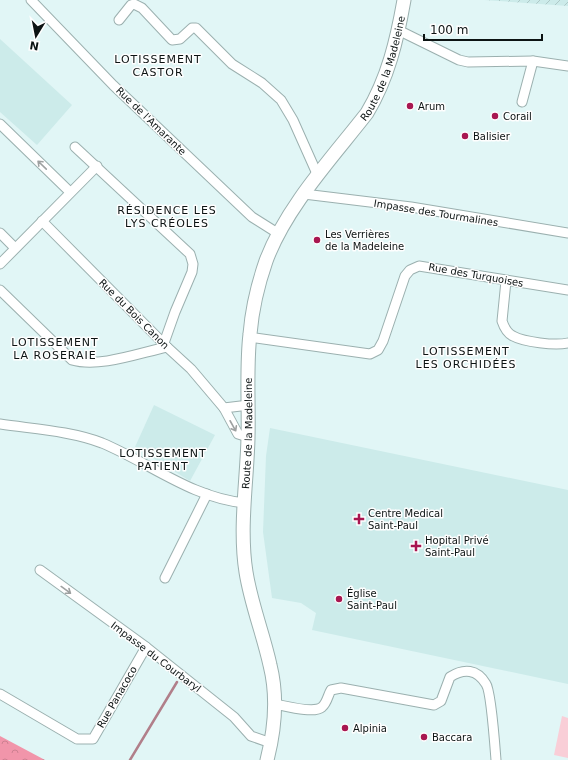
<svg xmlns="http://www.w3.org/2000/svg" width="568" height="760" font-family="'DejaVu Sans',sans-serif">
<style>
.built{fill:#ccebea}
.industrial{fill:url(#industrial-furrows)}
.forest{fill:url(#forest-crowns)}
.pitch{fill:#f9ced7}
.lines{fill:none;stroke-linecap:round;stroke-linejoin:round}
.stream{stroke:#b17f8a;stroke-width:2.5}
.street-casing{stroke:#9bb0af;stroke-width:11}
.secondary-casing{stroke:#9bb0af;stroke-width:15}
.street{stroke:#fff;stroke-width:9}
.secondary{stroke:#fff;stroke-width:13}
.oneway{stroke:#9ea1a1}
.poi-dot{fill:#a81650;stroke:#fefefe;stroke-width:1.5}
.labels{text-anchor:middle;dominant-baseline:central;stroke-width:3;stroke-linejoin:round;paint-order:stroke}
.street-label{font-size:10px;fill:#0c1313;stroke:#fefefe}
.poi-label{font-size:10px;fill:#0c1313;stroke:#fefefe;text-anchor:start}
.neighbourhood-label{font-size:11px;letter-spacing:1px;fill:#0c1313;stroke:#fefefe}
</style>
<defs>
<pattern id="industrial-furrows" width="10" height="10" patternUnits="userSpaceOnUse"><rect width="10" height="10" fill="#ccebea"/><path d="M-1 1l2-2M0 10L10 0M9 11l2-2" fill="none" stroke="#aec9c8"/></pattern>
<pattern id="forest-crowns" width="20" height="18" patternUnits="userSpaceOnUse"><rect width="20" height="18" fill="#f195aa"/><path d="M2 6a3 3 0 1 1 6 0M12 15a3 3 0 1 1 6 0" fill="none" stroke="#cd8091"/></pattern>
</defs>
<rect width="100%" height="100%" fill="#e1f6f6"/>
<g class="built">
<polygon points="0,39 72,105 37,145 0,112"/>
<polygon points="154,405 215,435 190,481 135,447"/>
<polygon points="270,428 568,490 568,684 312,630 316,613 301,603 272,598 263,532 266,456"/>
</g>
<polygon class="industrial" points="484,0 568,0 568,6"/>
<polygon class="forest" points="0,736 45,760 0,760"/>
<polygon class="pitch" points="562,716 568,718 568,758 554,755"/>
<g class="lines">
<polyline class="stream" points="130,760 177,682"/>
<g class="street-casing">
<g id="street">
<polyline points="31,0 113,85 252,217 279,234"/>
<polyline points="119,20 131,5 134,4 142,8 172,40 180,39 192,28 196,28 232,64 262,83 281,100 293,120 318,176"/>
<polyline points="398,30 459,60 468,62 533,61 568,66"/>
<polyline points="522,102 533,61"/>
<polyline points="0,124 70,192"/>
<polyline points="75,147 190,254 193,264 192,272 175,312 164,343"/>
<polyline points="304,194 411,207 568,233"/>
<polyline points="42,221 167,347 191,369 224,408 238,434 248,437"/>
<polyline points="0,233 15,248"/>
<polyline points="0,264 97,166"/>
<path d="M506,281L502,321C504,327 507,333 513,336C524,342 555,346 568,343"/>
<path d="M0,290L72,360C99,368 139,353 167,347"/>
<polyline points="249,337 370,354 378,350 383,341 405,276 410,270 419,266 568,290"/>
<polyline points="224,408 249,405"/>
<path d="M0,424C33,429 71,431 102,443C150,463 192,498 245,503"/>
<polyline points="40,570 146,647 234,717 251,736 271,743"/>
<polyline points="165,578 207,494"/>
<polyline points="0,694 77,739 93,739 146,647"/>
<path d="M275,704C286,706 314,714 322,707C327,703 328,695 331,690L341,688L434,705L441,701L450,677C464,668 477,669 486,684C491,691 495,747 496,760"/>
</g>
</g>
<g class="secondary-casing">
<g id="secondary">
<path id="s1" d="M267,760C275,729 278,697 270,665C263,633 251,604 246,572C239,528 247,481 248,438C249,404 246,368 250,334C252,310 258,284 266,261C286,207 332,158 367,113C388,78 397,40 404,0"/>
</g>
</g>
<use href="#street" class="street"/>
<use href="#secondary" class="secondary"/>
</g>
<defs><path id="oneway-shaft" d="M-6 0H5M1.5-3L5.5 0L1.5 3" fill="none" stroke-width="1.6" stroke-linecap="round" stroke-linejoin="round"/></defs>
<g class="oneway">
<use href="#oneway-shaft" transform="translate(42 165) rotate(-136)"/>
<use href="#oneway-shaft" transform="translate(233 426) rotate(61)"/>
<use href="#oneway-shaft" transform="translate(66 590) rotate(36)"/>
</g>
<g class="poi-dot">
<circle cx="410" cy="106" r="4"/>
<circle cx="495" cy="116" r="4"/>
<circle cx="465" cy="136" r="4"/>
<circle cx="317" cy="240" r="4"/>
<path d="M357 513h4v4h4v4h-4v4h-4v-4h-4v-4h4z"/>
<path d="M414 540h4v4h4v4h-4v4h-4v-4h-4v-4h4z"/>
<circle cx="339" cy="599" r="4"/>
<circle cx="345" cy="728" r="4"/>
<circle cx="424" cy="737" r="4"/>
</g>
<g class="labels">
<g class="street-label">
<text stroke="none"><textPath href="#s1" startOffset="733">Route de la Madeleine</textPath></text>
<text transform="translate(151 121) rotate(44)">Rue de l'Amarante</text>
<text transform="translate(436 213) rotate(9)">Impasse des Tourmalines</text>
<text transform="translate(476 275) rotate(10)">Rue des Turquoises</text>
<text transform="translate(134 314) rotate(45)">Rue du Bois Canon</text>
<text stroke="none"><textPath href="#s1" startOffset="331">Route de la Madeleine</textPath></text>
<text transform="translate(156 657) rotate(37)">Impasse du Courbaryl</text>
<text transform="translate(117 697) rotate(-60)">Rue Panacoco</text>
</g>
<g class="poi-label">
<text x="418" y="106">Arum</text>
<text x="503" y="116">Corail</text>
<text x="473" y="136">Balisier</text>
<text x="325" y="234">Les Verrières<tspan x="325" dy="12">de la Madeleine</tspan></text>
<text x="368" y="513">Centre Medical<tspan x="368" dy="12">Saint-Paul</tspan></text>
<text x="425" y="540">Hopital Privé<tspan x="425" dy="12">Saint-Paul</tspan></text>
<text x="347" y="593">Église<tspan x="347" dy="12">Saint-Paul</tspan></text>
<text x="353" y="728">Alpinia</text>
<text x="432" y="737">Baccara</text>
</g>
<g class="neighbourhood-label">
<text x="158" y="59">LOTISSEMENT<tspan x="158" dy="13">CASTOR</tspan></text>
<text x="167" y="210">RÉSIDENCE LES<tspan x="167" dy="13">LYS CRÉOLES</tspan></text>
<text x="55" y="342">LOTISSEMENT<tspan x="55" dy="13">LA ROSERAIE</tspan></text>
<text x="466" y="351">LOTISSEMENT<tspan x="466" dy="13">LES ORCHIDÉES</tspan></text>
<text x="163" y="453">LOTISSEMENT<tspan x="163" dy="13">PATIENT</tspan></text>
</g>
</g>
<g transform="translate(36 36) rotate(190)" stroke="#fefefe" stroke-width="3" paint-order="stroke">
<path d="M0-3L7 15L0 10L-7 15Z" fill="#0c1313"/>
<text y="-6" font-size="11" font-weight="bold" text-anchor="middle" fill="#0c1313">N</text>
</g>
<path d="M424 34v6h118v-6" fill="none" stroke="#0c1313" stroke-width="2"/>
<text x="430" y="34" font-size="12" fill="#0c1313" stroke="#fefefe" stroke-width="3" paint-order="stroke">100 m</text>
</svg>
